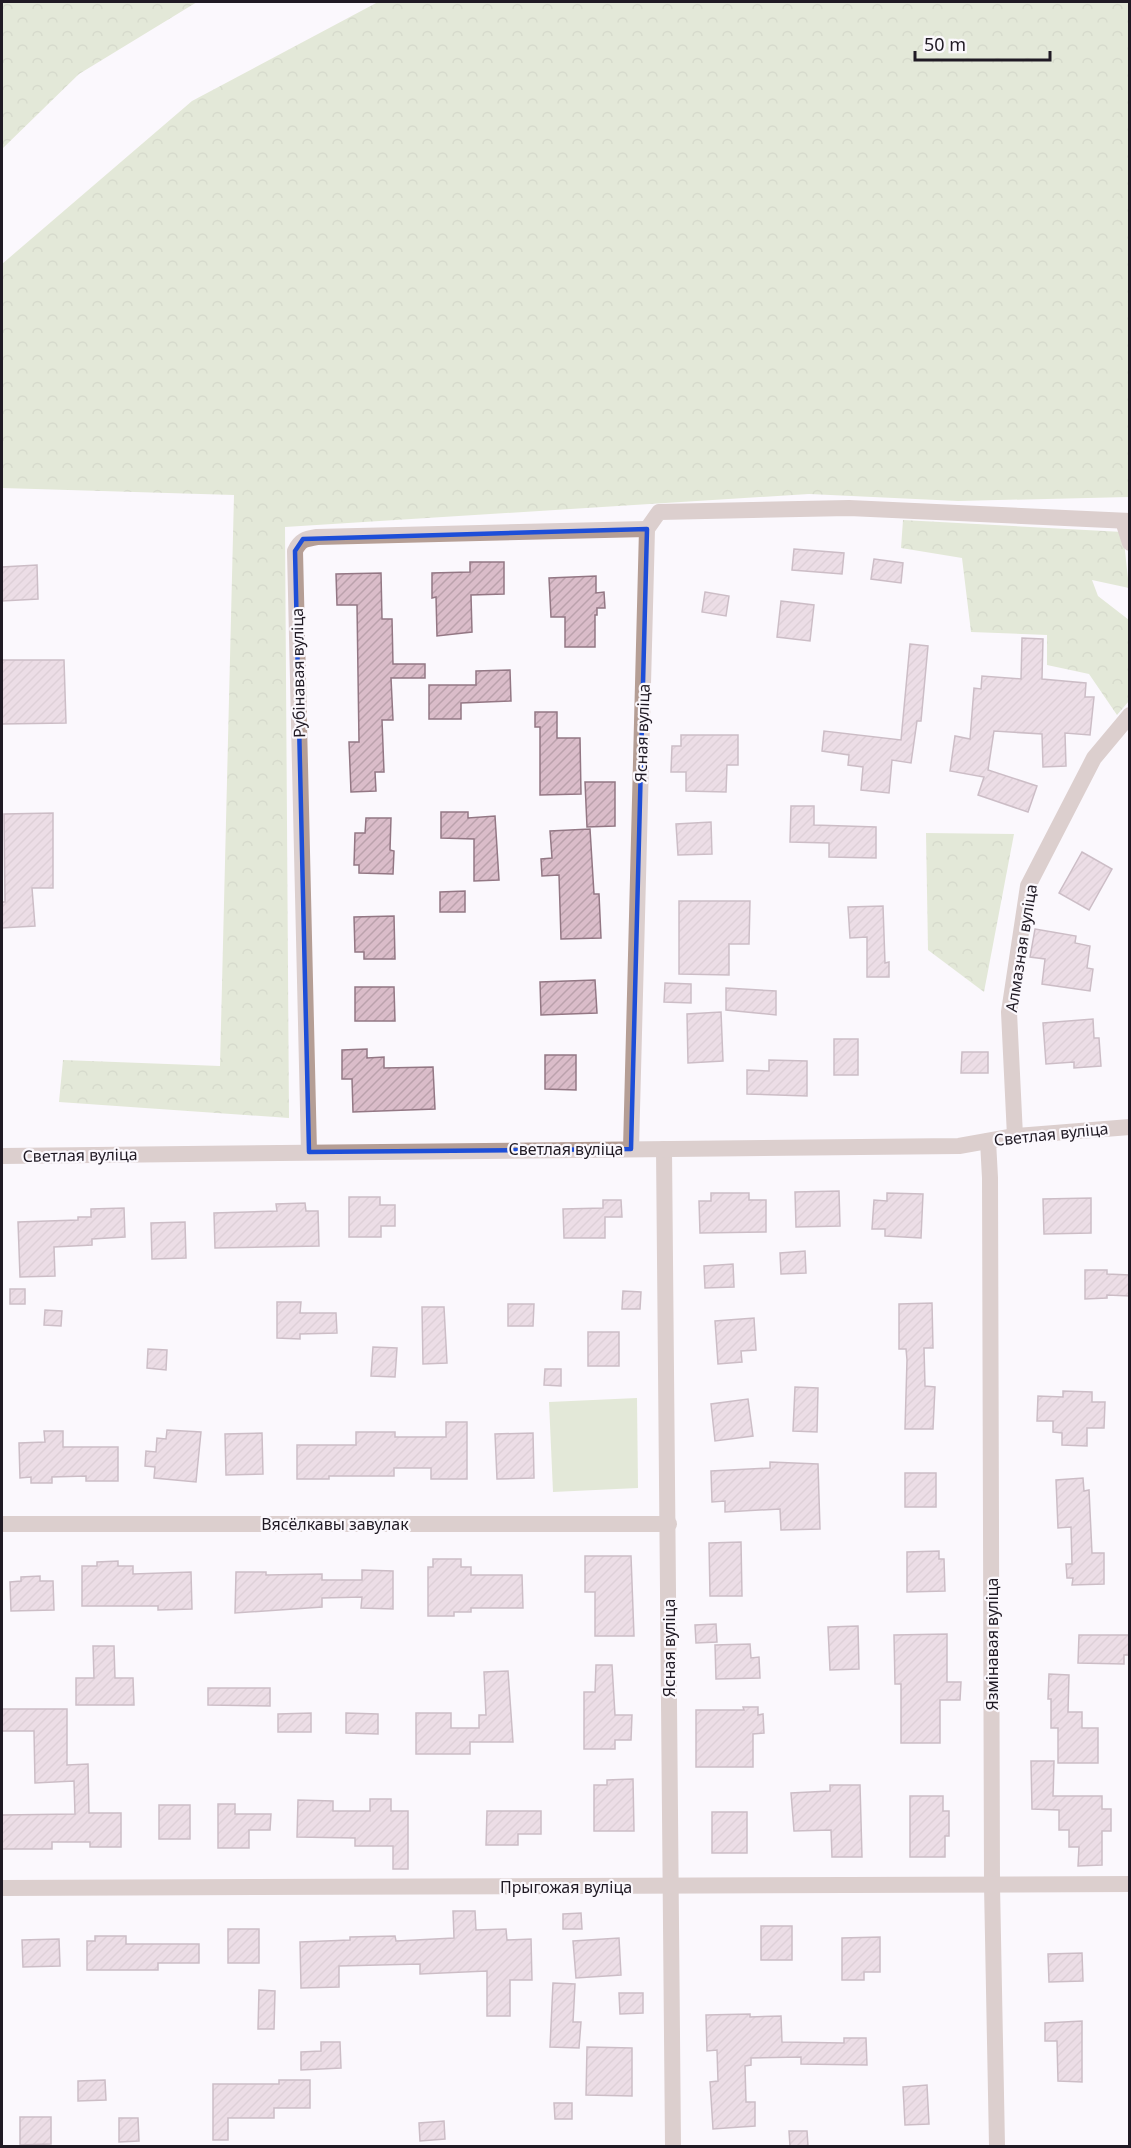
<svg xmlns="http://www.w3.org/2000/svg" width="1131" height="2148" font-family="'Noto Sans',sans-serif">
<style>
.grass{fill:#c6d6aa}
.forest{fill:url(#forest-crowns)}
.building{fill:url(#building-hatch);stroke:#937784;stroke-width:1.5}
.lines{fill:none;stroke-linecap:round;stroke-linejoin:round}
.minor{stroke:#b59e95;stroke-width:16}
.marked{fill:none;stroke:#1d4ed8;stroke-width:4.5;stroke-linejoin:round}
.labels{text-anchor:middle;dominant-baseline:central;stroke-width:4.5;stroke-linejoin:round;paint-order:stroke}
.street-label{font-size:16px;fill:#201a24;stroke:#fbf8fd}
</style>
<defs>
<pattern id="forest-crowns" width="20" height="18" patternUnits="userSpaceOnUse" patternTransform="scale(1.5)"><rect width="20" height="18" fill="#c6d6aa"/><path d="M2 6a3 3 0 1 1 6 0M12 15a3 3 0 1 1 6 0" fill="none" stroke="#aab792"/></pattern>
<pattern id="building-hatch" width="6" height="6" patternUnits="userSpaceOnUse" patternTransform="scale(1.5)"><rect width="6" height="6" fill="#dabcc9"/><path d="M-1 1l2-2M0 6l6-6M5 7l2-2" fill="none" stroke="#bba1ac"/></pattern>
</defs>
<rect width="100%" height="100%" fill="#fbf8fd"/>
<polygon class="grass" points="637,1398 638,1488 553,1492 549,1402"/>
<g class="forest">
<polygon points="2,2 197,2 79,74 2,149"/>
<polygon points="378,2 1129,2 1129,497 958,501 809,494 285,527 289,1118 59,1102 63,1060 220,1066 234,495 2,488 2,264 192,101"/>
<polygon points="903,520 1123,532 1129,588 1092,580 1098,596 1129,620 1129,701 1117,715 1089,674 1047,665 1047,635 971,632 962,558 901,548"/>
<polygon points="926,833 1014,834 984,992 928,950"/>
</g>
<g class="building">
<polygon points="794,549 844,553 842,574 792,570"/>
<polygon points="874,559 903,563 901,583 871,579"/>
<polygon points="470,562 504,562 504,594 471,595 472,632 437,636 436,597 432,598 432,573 470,572"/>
<polygon points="37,565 38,599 2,601 2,567"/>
<polygon points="381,573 382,619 392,619 393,664 425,664 425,678 391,678 393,720 382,720 384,772 375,772 376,791 351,792 349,742 359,742 357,605 337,605 336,574"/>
<polygon points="596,576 596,593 604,592 605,608 597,608 597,615 595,615 595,647 565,647 565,617 551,617 549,578"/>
<polygon points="705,592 729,596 726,616 702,612"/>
<polygon points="781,601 814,605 810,641 777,637"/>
<polygon points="1022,638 1043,639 1042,679 1086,683 1085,697 1094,697 1090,735 1065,733 1066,766 1043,767 1042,734 994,731 988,770 1037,786 1028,812 978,795 984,777 950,771 955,736 970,739 974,688 981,689 982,676 1021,679"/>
<polygon points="910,644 928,646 921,721 917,721 911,763 892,760 889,793 861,790 863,767 848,765 849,755 822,751 824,731 901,740"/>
<polygon points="2,660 64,660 66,723 2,724"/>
<polygon points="510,670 511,701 461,703 461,719 429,719 429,685 476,685 476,671"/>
<polygon points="535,712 557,712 557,738 580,738 581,794 540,795 540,727 535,727"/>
<polygon points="681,735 738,735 738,765 727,765 726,792 686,791 686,772 671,772 672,746 681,746"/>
<polygon points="585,782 615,782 615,826 587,827"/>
<polygon points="791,806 814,806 814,825 876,827 876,858 829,857 829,843 790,842"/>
<polygon points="441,812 468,812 468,818 495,816 499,880 474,881 474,839 441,838"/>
<polygon points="53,813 53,888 32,888 35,926 2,928 2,902 5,902 4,814"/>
<polygon points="366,818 391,818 390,850 394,851 393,874 359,873 359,865 354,865 355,833 365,833"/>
<polygon points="711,822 712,854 678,855 676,824"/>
<polygon points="590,829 594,894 599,894 601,938 561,939 559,875 542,876 541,859 552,858 550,831"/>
<polygon points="1082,852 1112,869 1089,910 1059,893"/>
<polygon points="465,891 465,912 440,912 440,892"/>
<polygon points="679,901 750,901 749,944 729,944 729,975 679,974"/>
<polygon points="883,906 885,963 889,962 889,977 867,977 867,937 850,938 848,907"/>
<polygon points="394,916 395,959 364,959 364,952 355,952 354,917"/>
<polygon points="1035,929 1076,936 1075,943 1090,946 1087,968 1093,969 1090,991 1042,984 1045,959 1030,957"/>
<polygon points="595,980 597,1013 541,1015 540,982"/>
<polygon points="665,983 691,984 691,1003 664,1002"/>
<polygon points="355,987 394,987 395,1021 355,1021"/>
<polygon points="726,988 776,991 776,1015 726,1010"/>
<polygon points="721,1012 723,1061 688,1063 687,1014"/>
<polygon points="1093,1019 1094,1038 1099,1038 1101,1066 1074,1068 1074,1062 1046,1064 1043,1023"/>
<rect x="834" y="1039" width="24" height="36"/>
<polygon points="367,1049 367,1058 384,1057 384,1068 433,1067 435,1109 353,1112 352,1079 342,1079 342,1050"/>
<polygon points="962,1052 988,1052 988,1073 961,1073"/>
<polygon points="545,1055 576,1055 576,1090 545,1089"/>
<polygon points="769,1060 807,1061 807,1096 747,1094 747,1070 769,1071"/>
<polygon points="839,1191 840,1226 796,1227 795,1192"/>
<polygon points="711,1193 749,1193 749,1200 766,1200 766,1232 700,1233 699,1201 711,1201"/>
<polygon points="887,1193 923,1194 921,1238 885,1236 885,1229 872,1229 874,1200 887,1201"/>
<polygon points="349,1197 380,1197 380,1205 395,1205 395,1226 381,1226 381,1237 349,1237"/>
<polygon points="1091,1198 1091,1233 1044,1234 1043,1199"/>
<polygon points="603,1200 621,1200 622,1217 605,1217 605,1238 564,1238 563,1209 603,1208"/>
<polygon points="305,1203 306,1211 318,1211 319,1246 215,1248 214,1213 277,1211 276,1204"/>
<polygon points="124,1208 125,1237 92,1239 92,1245 54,1247 55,1276 20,1277 18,1222 78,1220 78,1217 91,1217 91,1209"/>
<polygon points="185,1222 186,1258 152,1259 151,1223"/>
<polygon points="805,1251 806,1273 781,1274 780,1253"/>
<polygon points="733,1264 734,1287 705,1288 704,1266"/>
<polygon points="1085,1270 1107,1270 1107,1274 1130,1275 1130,1296 1107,1295 1107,1298 1085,1299"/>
<rect x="10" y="1289" width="15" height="15"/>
<polygon points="623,1291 641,1292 640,1309 622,1309"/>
<polygon points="277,1302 301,1302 300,1313 336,1313 337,1333 300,1334 300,1339 277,1338"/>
<polygon points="932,1303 933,1348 924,1348 925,1386 935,1387 933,1429 905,1429 907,1360 906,1349 899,1349 899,1304"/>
<polygon points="508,1304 534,1304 533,1326 508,1326"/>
<polygon points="422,1307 444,1307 447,1363 423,1364"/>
<polygon points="45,1310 62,1311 61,1326 44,1325"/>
<polygon points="754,1318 756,1350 741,1351 742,1362 718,1364 715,1321"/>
<rect x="588" y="1332" width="31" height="34"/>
<polygon points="373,1347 397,1348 395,1377 371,1376"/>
<polygon points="148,1349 167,1350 166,1370 147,1368"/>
<polygon points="545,1369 561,1369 561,1386 544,1385"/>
<polygon points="795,1387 818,1388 817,1432 793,1431"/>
<polygon points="1063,1391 1092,1392 1092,1402 1105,1402 1104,1428 1087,1428 1087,1446 1062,1445 1062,1433 1053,1432 1053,1421 1037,1421 1038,1396 1063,1397"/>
<polygon points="748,1399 753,1436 715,1441 711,1404"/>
<polygon points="446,1422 467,1422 467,1479 431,1479 431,1468 394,1468 394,1476 329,1476 329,1479 297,1479 297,1445 356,1445 356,1432 395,1432 395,1437 446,1437"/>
<polygon points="167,1430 201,1432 196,1482 154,1478 155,1467 145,1466 146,1451 156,1452 157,1438 166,1439"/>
<polygon points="44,1431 63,1431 63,1447 118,1447 118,1481 86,1481 86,1476 52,1477 52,1483 31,1483 31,1477 20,1478 19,1443 45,1442"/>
<polygon points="262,1433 263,1474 226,1475 225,1434"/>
<polygon points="533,1433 534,1478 497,1479 495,1434"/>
<polygon points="770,1462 818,1464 820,1529 781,1530 780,1509 725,1512 725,1501 712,1502 711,1471 770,1468"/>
<rect x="905" y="1473" width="31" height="34"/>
<polygon points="1083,1478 1084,1491 1089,1490 1092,1553 1104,1553 1104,1584 1072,1585 1073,1578 1067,1578 1066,1564 1072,1564 1071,1527 1058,1528 1056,1480"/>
<polygon points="741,1542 742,1596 710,1596 709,1543"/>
<polygon points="939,1551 939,1559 944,1559 945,1591 907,1592 907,1552"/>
<polygon points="585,1556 631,1556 634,1636 595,1636 595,1592 585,1592"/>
<polygon points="433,1559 461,1559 461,1567 471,1567 471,1575 522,1575 523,1608 471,1608 471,1612 454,1612 454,1616 428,1616 428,1567 433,1567"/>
<polygon points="118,1561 118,1566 133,1566 133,1574 191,1572 192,1609 158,1610 158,1606 82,1606 82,1566 97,1566 97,1562"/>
<polygon points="362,1570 393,1571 393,1609 361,1608 362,1597 322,1598 322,1607 235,1613 236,1572 266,1572 266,1575 322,1574 322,1580 362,1580"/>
<polygon points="40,1576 40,1581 53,1581 54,1610 11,1611 10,1582 21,1581 21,1577"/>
<polygon points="716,1624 717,1642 696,1643 695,1625"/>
<polygon points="858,1626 859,1669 830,1670 828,1627"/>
<polygon points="947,1634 947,1682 961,1682 960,1700 940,1700 940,1743 901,1743 901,1684 895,1684 894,1635"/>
<polygon points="1079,1635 1130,1635 1130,1655 1124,1655 1124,1664 1078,1663"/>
<polygon points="750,1644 751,1658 759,1657 760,1678 716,1679 715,1645"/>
<polygon points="93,1646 114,1646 115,1678 133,1678 134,1705 76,1705 76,1678 94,1678"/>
<polygon points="596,1665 612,1665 615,1715 632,1715 631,1740 615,1740 615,1749 584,1749 584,1692 595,1692"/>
<polygon points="508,1671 513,1742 470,1742 470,1754 416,1754 416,1713 451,1713 451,1728 479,1728 479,1715 486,1715 484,1672"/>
<polygon points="1049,1674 1069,1675 1068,1712 1082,1712 1082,1728 1098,1728 1098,1763 1058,1763 1058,1728 1051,1728 1051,1699 1048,1699"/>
<polygon points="208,1688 270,1688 270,1706 208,1705"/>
<polygon points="743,1707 758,1707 758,1715 763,1714 764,1733 753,1734 753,1767 696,1767 696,1710 744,1710"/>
<polygon points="2,1709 67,1709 67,1765 88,1764 89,1813 121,1813 121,1847 90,1847 90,1842 52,1842 52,1849 2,1849 2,1815 75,1814 74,1781 35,1783 34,1731 2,1731"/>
<polygon points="311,1713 311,1732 278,1732 278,1714"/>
<polygon points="346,1713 378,1714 378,1734 346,1733"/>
<polygon points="1031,1761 1054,1761 1053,1796 1102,1796 1102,1809 1111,1809 1111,1831 1102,1831 1102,1865 1078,1866 1079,1847 1069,1847 1069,1830 1059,1830 1059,1810 1032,1809"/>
<polygon points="633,1779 634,1831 594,1831 594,1785 607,1785 607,1780"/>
<polygon points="830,1785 860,1785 862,1857 832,1857 831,1830 794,1831 791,1793 830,1791"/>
<polygon points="910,1796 943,1796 943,1811 949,1811 949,1836 945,1836 945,1857 910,1857"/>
<polygon points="370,1799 391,1799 391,1811 408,1811 408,1869 393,1869 393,1846 355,1846 355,1838 297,1837 298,1800 333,1801 333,1811 370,1811"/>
<polygon points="218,1804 235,1804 235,1814 271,1814 270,1830 249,1830 249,1848 218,1848"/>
<rect x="159" y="1805" width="31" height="34"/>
<polygon points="487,1811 541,1811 541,1834 518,1834 518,1845 486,1845"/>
<rect x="712" y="1812" width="35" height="41"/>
<polygon points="453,1911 475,1911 476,1930 506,1929 507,1940 531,1939 532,1980 510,1980 510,2016 487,2016 487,1971 420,1974 420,1964 339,1966 339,1987 301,1988 300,1942 350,1940 350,1937 395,1936 396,1941 454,1938"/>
<polygon points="581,1913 582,1929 563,1929 563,1914"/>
<rect x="761" y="1926" width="31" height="34"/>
<rect x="228" y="1929" width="31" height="34"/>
<polygon points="95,1936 126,1936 126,1944 199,1944 199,1963 158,1963 158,1970 87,1970 87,1941 95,1941"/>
<polygon points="880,1937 880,1972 864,1972 864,1980 842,1980 842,1938"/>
<polygon points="619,1938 621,1975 576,1978 573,1941"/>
<polygon points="59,1939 60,1966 23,1967 22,1940"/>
<polygon points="1082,1953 1083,1981 1049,1982 1048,1954"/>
<polygon points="553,1983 575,1984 573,2022 581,2022 579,2048 550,2047"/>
<polygon points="259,1990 275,1991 274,2029 258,2029"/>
<polygon points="619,1993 643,1993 643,2013 620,2014"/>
<polygon points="750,2014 750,2017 781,2016 782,2042 844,2043 844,2038 866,2038 867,2065 801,2064 801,2057 751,2058 751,2065 745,2066 746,2102 755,2102 755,2126 713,2129 710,2082 718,2081 717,2050 707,2051 706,2015"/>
<polygon points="1082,2021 1082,2082 1058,2081 1057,2041 1045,2041 1045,2023"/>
<polygon points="321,2042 340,2042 341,2068 301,2070 301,2052 321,2051"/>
<polygon points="587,2047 632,2048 632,2096 586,2095"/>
<polygon points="105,2080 106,2100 78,2101 78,2081"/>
<polygon points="279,2080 310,2080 310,2108 274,2108 274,2118 228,2118 228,2140 213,2140 213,2084 279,2084"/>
<polygon points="927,2085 929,2124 905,2125 903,2087"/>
<polygon points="554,2103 572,2103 572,2119 555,2119"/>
<polygon points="20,2117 51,2117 51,2144 20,2145"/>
<polygon points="119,2118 138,2118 139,2141 119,2142"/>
<polygon points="444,2121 445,2139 420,2141 419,2123"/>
<polygon points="789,2131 807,2131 808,2146 790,2146"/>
</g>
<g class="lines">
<g class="minor">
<polyline points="1123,521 1130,543"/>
<polyline points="1015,1136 1009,1012 1028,886 1094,758 1130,715"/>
<polyline points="988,1141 990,1178 992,1885 997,2146"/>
<polyline points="631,1149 647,529 659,512 849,508 1130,521"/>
<polyline points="664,1149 673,2146"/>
<path d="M309,1152L295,551C300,540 305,539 317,537L647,529"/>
<polyline points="2,1156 959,1146 1015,1136 1130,1127"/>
<polyline points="2,1524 669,1524"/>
<polyline points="2,1888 1130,1884"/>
</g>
</g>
<path d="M0 0H1131V2148H0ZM647,529L631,1149L309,1152L295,551L303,539Z" fill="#fbf8fd" fill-opacity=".55" fill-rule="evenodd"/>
<path class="marked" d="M647,529L631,1149L309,1152L295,551L303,539Z"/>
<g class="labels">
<g class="street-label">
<text transform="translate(298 673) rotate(-91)">Рубінавая вуліца</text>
<text transform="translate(642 733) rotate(-88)">Ясная вуліца</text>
<text transform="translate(1021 948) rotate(-81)">Алмазная вуліца</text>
<text transform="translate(1051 1134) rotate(-6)">Светлая вуліца</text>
<text x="566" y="1149">Светлая вуліца</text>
<text transform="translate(80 1155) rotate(-1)">Светлая вуліца</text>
<text x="335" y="1524">Вясёлкавы завулак</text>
<text transform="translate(992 1644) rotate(-90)">Язмінавая вуліца</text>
<text transform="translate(669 1648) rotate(-90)">Ясная вуліца</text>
<text x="566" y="1887">Прыгожая вуліца</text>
</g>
</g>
<rect width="1131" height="2148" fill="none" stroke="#201a24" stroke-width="6"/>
<path d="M915 51v9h135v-9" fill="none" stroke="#201a24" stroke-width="3"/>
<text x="924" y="51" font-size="18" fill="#201a24" stroke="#fbf8fd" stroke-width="4.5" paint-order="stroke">50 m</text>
</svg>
